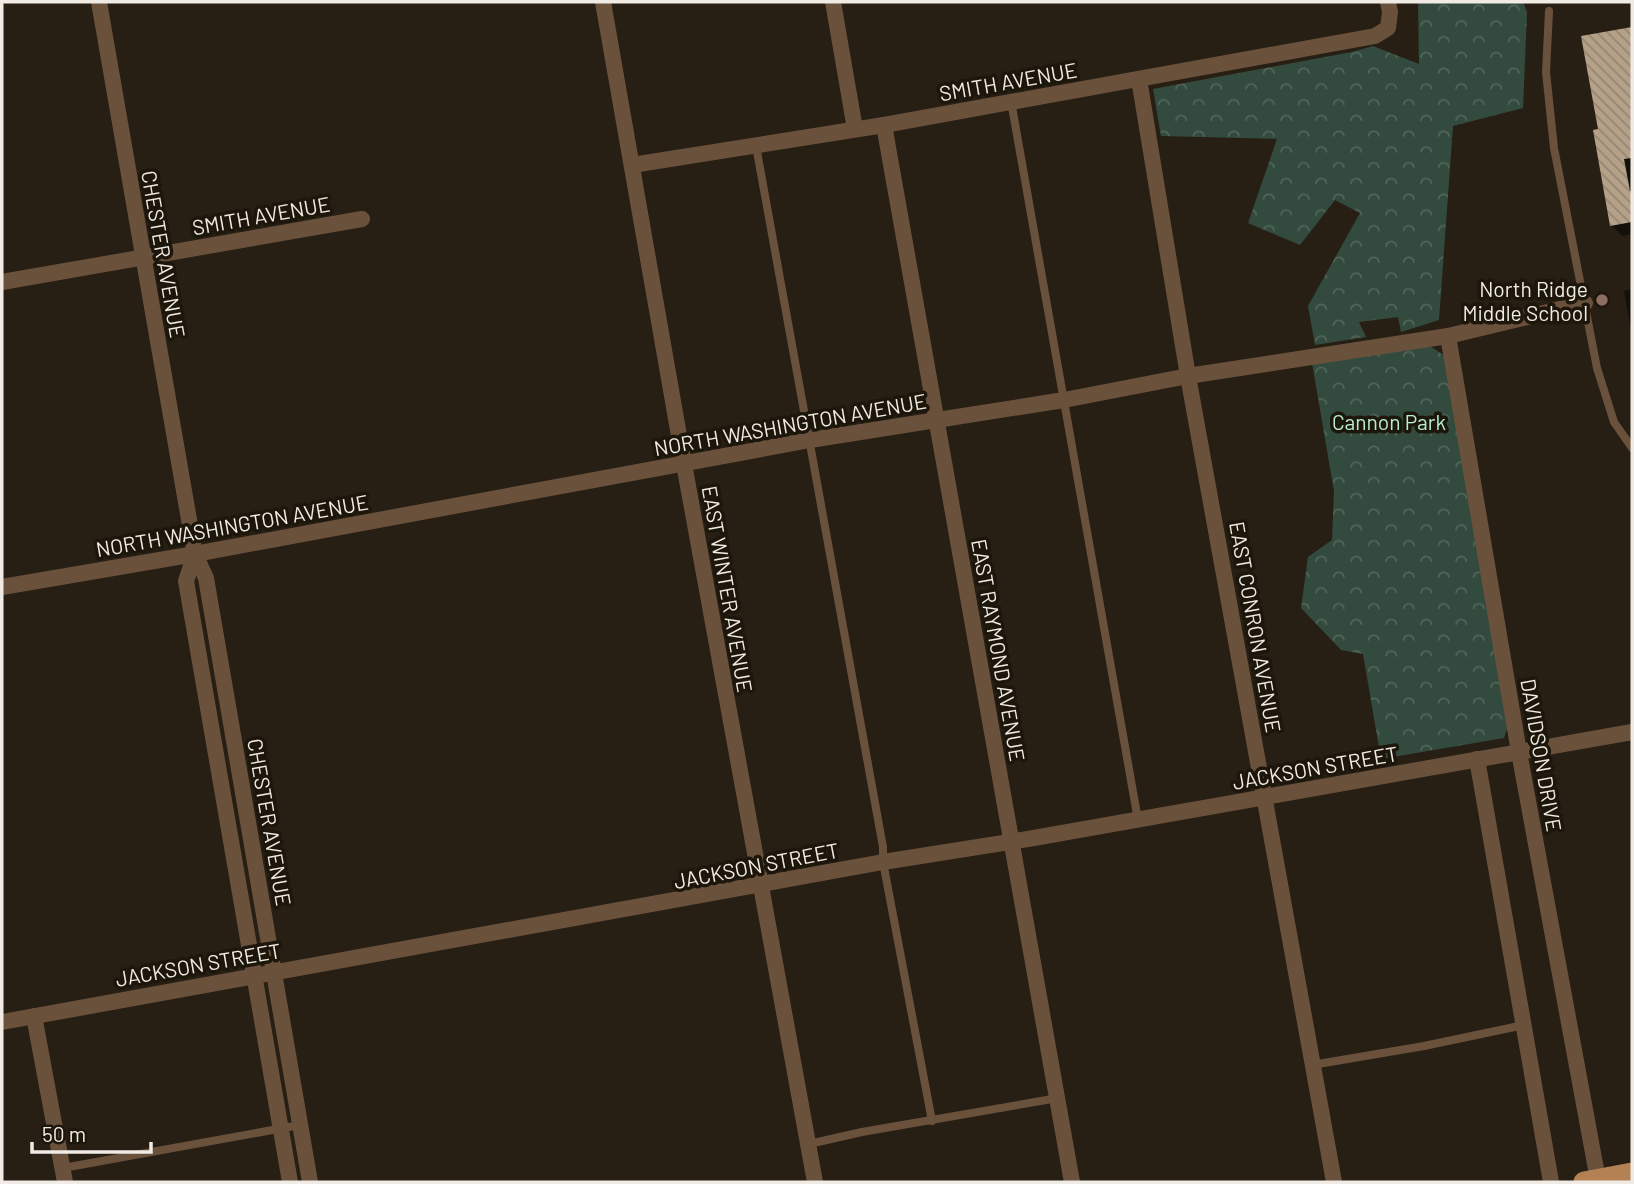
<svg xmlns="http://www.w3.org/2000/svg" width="1634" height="1184" font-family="Barlow,sans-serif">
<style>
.forest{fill:url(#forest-crowns)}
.shadow{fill:#0007}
.building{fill:url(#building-back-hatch)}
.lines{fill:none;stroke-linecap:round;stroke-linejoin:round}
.lane{stroke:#6a513c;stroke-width:8}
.street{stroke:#6a513c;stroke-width:16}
.primary{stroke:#b38154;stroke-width:21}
.education-dot{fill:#8d6e63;stroke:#1d160b;stroke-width:2.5}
.labels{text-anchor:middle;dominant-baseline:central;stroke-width:7;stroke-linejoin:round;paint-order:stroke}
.street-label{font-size:21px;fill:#f0ebe4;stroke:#1d160b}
.poi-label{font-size:21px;fill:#f0ebe4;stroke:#1d160b;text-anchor:end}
.park-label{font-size:21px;fill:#b5edce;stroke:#1d160b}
</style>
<defs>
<pattern id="forest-crowns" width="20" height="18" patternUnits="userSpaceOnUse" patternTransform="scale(1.75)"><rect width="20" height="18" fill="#334b3e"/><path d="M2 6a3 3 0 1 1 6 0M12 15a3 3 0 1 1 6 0" fill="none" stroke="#51655a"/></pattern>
<pattern id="building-back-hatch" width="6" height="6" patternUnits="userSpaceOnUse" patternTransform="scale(1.75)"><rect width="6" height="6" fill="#b4a188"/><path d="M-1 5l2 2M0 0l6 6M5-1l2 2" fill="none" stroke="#948674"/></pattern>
</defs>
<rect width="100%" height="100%" fill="#271f14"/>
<g class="forest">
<polygon points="1418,2 1523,2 1527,12 1523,108 1453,126 1439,320 1401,332 1398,317 1359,322 1366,337 1315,345 1308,306 1360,213 1335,200 1300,245 1248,223 1277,139 1161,136 1153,89 1352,52 1373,46 1419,64"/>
<polygon points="1428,345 1445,356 1508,726 1504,738 1381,759 1363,654 1341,650 1301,608 1308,557 1332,540 1334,491 1312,363"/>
</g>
<g class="shadow">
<polygon points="1632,28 1632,234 1622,236 1612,226 1600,130 1583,37"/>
<polygon points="1632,289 1632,336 1624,291"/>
</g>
<polygon class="building" points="1632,27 1632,158 1624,159 1630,191 1632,191 1632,222 1610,226 1593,130 1598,129 1581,36"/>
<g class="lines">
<g class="lane">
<polyline points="1549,11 1546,72 1554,148 1597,368 1614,422 1632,448"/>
<polyline points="1011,101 1138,820"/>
<polyline points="756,146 883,847 883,862 932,1121"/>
<polyline points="1312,1065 1424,1046 1524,1025"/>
<polyline points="809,1144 862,1132 1058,1098"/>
<polyline points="63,1168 300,1125"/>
</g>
<g class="street">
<polyline points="99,2 195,554 206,578 310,1182"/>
<polyline points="603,2 684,464 815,1182"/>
<polyline points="833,2 855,129"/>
<polyline points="1139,79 1188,376 1334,1182"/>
<polyline points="884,125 1072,1182"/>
<polyline points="632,165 884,125 1375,36 1388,28 1390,12 1388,2"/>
<polyline points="2,282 362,219"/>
<polyline points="1448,336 1519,752 1598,1180"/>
<polyline points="195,554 186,581 290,1182"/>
<polyline points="2,587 195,554 810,440 1064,400 1188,376 1448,336 1585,303"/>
<polyline points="1477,759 1551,1182"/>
<polyline points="34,1016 65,1182"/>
<polyline points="2,1022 883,862 1028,839 1632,732"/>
</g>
<polyline class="primary" points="1584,1182 1632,1173"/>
</g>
<circle class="education-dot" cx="1602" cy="300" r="7"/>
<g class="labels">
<g class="street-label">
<text transform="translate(1008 81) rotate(-10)">SMITH AVENUE</text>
<text transform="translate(261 215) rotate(-10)">SMITH AVENUE</text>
<text transform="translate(164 254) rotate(80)">CHESTER AVENUE</text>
<text transform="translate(790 424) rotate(-10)">NORTH WASHINGTON AVENUE</text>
<text transform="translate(232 525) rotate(-10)">NORTH WASHINGTON AVENUE</text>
<text transform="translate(728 589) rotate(80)">EAST WINTER AVENUE</text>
<text transform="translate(1256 627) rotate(80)">EAST CONRON AVENUE</text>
<text transform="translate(999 650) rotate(80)">EAST RAYMOND AVENUE</text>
<text transform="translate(1542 755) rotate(80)">DAVIDSON DRIVE</text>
<text transform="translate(1315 767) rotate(-10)">JACKSON STREET</text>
<text transform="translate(270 822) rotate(80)">CHESTER AVENUE</text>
<text transform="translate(756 865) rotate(-11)">JACKSON STREET</text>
<text transform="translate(198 964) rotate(-10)">JACKSON STREET</text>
</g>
<g class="poi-label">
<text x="1588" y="288">North Ridge<tspan x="1588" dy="24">Middle School</tspan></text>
</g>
<g class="park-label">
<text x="1389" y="421">Cannon Park</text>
</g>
</g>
<rect width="1634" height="1184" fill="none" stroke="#f0ebe4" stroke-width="7"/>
<path d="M32 1142v10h119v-10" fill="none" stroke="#f0ebe4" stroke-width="3.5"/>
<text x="42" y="1142" font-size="21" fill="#f0ebe4" stroke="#1d160b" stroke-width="5" paint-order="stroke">50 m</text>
</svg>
